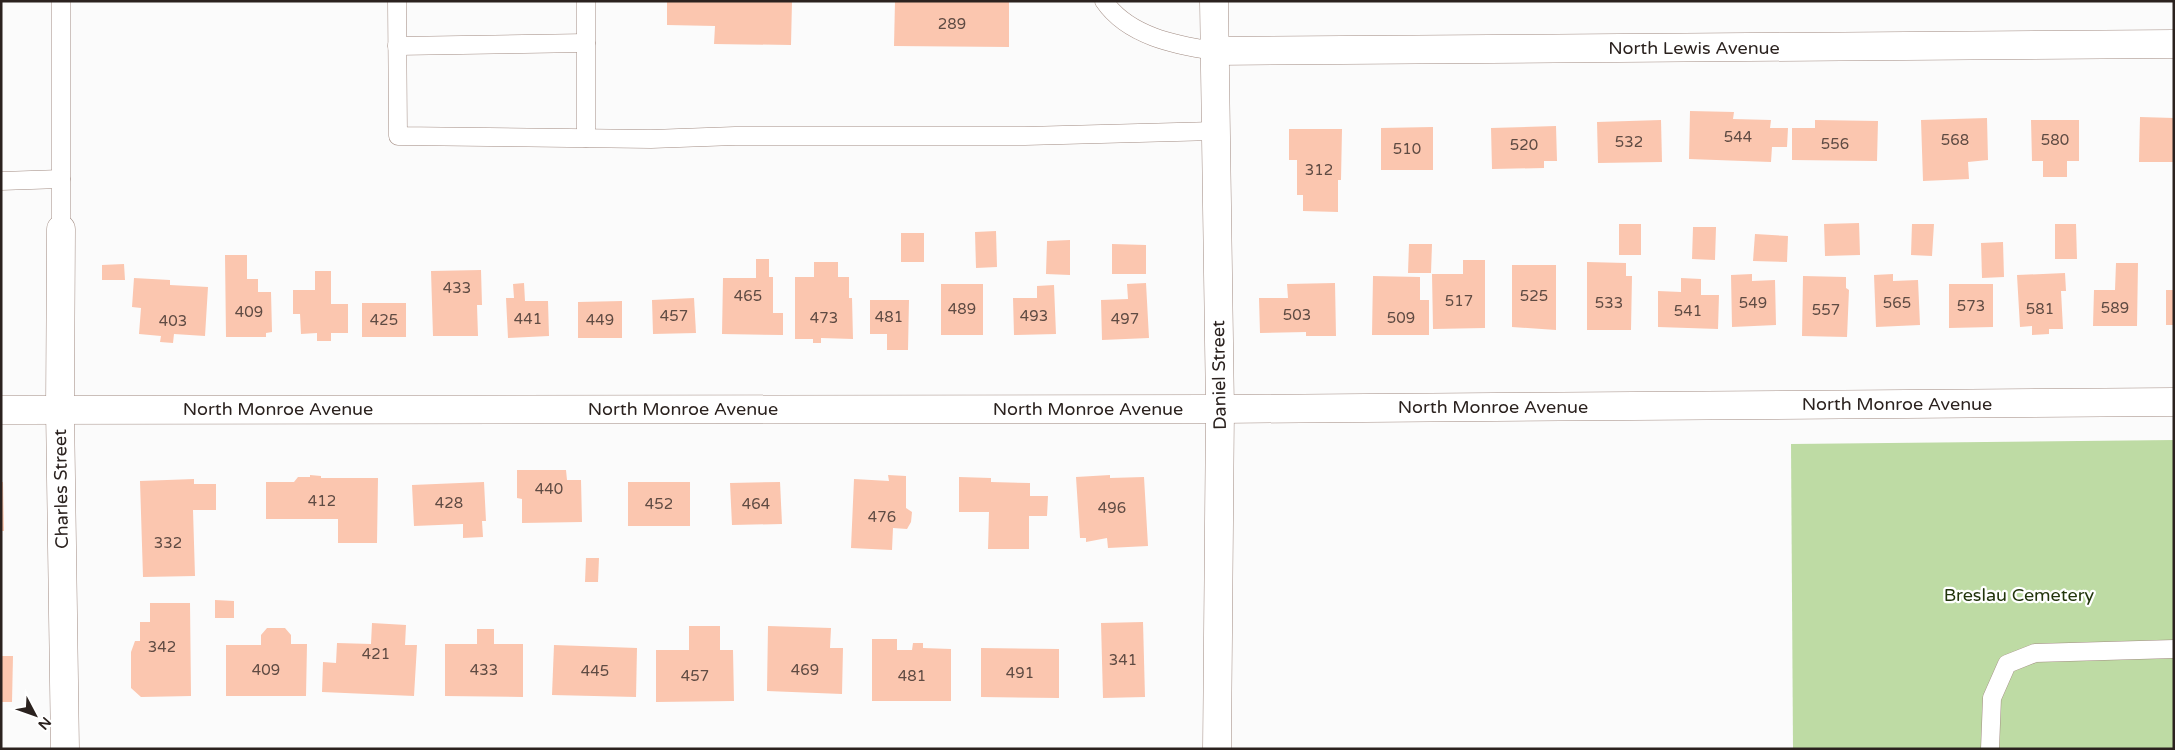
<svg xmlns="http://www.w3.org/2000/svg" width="2175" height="750" font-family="'Varela Round',sans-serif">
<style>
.green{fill:#bedba4}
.building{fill:#fbc6af}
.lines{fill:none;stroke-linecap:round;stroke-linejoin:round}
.service-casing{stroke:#a28c83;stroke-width:19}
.minor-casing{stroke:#a28c83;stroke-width:29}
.service{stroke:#fff;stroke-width:18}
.minor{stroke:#fff;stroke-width:28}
.labels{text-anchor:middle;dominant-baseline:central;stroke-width:4.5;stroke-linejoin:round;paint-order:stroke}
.number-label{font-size:15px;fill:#5f4b43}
.street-label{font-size:18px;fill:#2b221f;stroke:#fff}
.park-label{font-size:18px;fill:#22350c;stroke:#fff}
</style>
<rect width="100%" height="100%" fill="#fbfbfb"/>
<polygon class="green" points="2174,440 2174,749 1793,749 1791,444"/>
<g class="building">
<polygon points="667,1 792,1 791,45 714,44 715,26 667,25"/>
<polygon points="895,1 1009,1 1009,47 894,46"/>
<polygon points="1690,111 1734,112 1733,119 1771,120 1770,128 1788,128 1787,147 1772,147 1771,162 1689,159"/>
<polygon points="2140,117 2174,118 2174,162 2139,162"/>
<polygon points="1987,118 1988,160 1968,162 1969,179 1923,181 1921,120"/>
<polygon points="1661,120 1662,162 1598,163 1597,122"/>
<polygon points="1815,120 1878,121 1877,161 1792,160 1792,128 1815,128"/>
<polygon points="2031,120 2079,120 2079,161 2067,161 2067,177 2043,177 2043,161 2032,161"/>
<polygon points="1556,126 1557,161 1544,161 1544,168 1492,169 1491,128"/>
<polygon points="1433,127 1433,170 1381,170 1381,128"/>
<polygon points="1289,129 1342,129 1341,180 1338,180 1338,212 1303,211 1303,195 1297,195 1297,160 1289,160"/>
<polygon points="1859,223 1860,255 1825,256 1824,224"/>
<rect x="1619" y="224" width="22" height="31"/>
<polygon points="1912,224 1934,224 1932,256 1911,255"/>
<polygon points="2055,224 2076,224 2077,259 2055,259"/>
<polygon points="1693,227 1716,227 1715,260 1692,259"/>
<polygon points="996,231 997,267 976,268 975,232"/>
<rect x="901" y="233" width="23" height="29"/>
<polygon points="1755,234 1788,236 1787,262 1753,261"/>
<polygon points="1070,240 1070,275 1046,274 1047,241"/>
<polygon points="2003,242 2004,277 1982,278 1981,243"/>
<polygon points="1112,244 1146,245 1146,274 1112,274"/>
<polygon points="1409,244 1432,244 1431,273 1408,273"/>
<polygon points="225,255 247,255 247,279 258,279 258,292 271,292 272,332 266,333 266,337 226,337"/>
<polygon points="756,259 769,259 769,277 773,277 773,313 783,313 783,335 722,334 723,278 756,278"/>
<polygon points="1463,260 1485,260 1485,328 1433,329 1432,274 1463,274"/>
<polygon points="814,262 838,262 838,277 849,277 849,298 852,298 853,339 821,338 821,343 813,343 813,339 795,339 795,277 814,277"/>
<polygon points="1587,262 1626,263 1626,276 1632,276 1631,330 1587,330"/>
<polygon points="2116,263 2138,263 2137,326 2093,326 2094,290 2115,290"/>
<polygon points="124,264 125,280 102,280 102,265"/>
<polygon points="1512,265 1556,265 1556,330 1512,327"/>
<polygon points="481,270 482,305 477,305 478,336 433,336 431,271"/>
<polygon points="315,271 331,271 331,304 348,304 348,333 331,333 331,341 317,341 317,333 301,334 300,314 293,314 293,290 315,290"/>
<polygon points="2065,273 2066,291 2061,291 2063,329 2049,329 2049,334 2032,335 2032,326 2020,327 2017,275"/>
<polygon points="1752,274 1752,281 1775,280 1776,325 1732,327 1731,275"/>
<polygon points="1893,274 1893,281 1918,280 1920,325 1876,327 1874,275"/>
<polygon points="1373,276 1420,277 1420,300 1429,300 1429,335 1372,335"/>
<polygon points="1803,276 1846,277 1846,288 1849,290 1847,337 1802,336"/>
<polygon points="134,278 170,280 170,285 208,287 205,336 174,334 173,343 160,342 161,336 139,334 141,308 132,307"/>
<polygon points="1681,278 1701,279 1701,295 1719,295 1718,329 1658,327 1658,291 1681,292"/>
<polygon points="524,283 525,301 548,301 549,336 508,338 506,298 514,298 513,284"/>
<polygon points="1146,283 1149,338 1102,340 1101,300 1128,299 1127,284"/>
<polygon points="1335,283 1336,336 1306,336 1306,332 1260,333 1259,298 1288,298 1287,284"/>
<rect x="941" y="284" width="42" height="51"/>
<polygon points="1949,284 1993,284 1993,327 1949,328"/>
<polygon points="1054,285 1056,334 1014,335 1013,298 1037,298 1037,286"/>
<rect x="2166" y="290" width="8" height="35"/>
<polygon points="694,298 696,333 653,334 652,300"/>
<polygon points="870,300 909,300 908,350 887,350 887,334 870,334"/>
<polygon points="622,301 622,338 578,338 578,302"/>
<rect x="362" y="303" width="44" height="34"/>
<polygon points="517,470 566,470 567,480 581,480 582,522 522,523 522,499 517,498"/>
<polygon points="310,475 321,476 321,478 378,478 377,543 338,543 338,519 266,519 266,482 294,482 298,477 310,477"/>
<polygon points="888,475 906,476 906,508 912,512 911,522 907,529 893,528 892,550 851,548 854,479 889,481"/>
<polygon points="1110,475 1110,478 1144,477 1148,546 1108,548 1107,538 1086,542 1086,538 1080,538 1076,477"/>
<polygon points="959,477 991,478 991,482 1030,483 1030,496 1048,496 1047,516 1029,516 1029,549 988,549 989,512 959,512"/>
<polygon points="194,479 194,484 216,484 216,510 193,510 195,576 143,577 140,481"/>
<polygon points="1,482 3,482 4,531 1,531"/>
<polygon points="484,482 486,521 482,521 483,537 463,538 463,524 414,526 412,485"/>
<rect x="628" y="482" width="62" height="44"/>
<polygon points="780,482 782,524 732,525 730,483"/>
<polygon points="586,558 599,558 598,582 585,582"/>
<polygon points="215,600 234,601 234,618 215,618"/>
<polygon points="150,603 190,603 191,696 141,697 131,688 131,652 135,641 140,641 140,622 150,622"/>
<polygon points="1143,622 1145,697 1103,698 1101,623"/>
<polygon points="372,623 406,625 405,645 417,645 414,696 322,692 323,662 336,663 337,643 371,644"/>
<polygon points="689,626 720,626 720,650 733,650 734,701 656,702 656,650 689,650"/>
<polygon points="768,626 831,628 830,648 843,648 842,694 767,691"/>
<polygon points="267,628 285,628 291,635 291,644 307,644 306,696 226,696 226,645 261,645 261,635"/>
<polygon points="477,629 494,629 494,644 523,644 523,697 445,696 445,644 477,644"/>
<polygon points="872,639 897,639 897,650 912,650 913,643 923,643 923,648 951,649 951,701 872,701"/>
<polygon points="554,645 637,648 636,697 552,695"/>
<polygon points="981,648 1059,649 1059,698 981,697"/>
<polygon points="1,656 13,656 12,702 1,702"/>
</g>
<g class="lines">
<g class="service-casing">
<g id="service">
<polyline points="61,1 61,229"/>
<polyline points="397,1 398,136 651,139 735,136 1025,136 1215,131"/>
<polyline points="586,1 586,138"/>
<path d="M1104,1C1128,36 1175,45 1214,51"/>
<polyline points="397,46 586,43"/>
<polyline points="1,181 61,179"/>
<polyline points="1990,749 1992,698 2007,664 2035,653 2174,649"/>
</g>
</g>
<g class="minor-casing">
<g id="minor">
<polyline points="1214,1 1220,409 1217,749"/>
<polyline points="1214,51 2174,44"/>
<polyline points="61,229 60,410 65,749"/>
<polyline points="1,410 1220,409 2174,402"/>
</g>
</g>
<use href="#service" class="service"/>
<use href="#minor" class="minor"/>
</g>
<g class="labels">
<g class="number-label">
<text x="952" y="24">289</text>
<text x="1738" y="137">544</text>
<text x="1955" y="140">568</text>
<text x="2055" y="140">580</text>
<text x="1629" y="142">532</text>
<text x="1835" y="144">556</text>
<text x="1524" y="145">520</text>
<text x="1407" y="149">510</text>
<text x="1319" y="170">312</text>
<text x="457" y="288">433</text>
<text x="748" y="296">465</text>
<text x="1534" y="296">525</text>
<text x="1459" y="301">517</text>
<text x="1609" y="303">533</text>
<text x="1753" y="303">549</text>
<text x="1897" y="303">565</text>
<text x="1971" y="306">573</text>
<text x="2115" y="308">589</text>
<text x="962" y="309">489</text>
<text x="2040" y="309">581</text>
<text x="1826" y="310">557</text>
<text x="1688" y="311">541</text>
<text x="249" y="312">409</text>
<text x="1297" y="315">503</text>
<text x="674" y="316">457</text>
<text x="1034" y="316">493</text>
<text x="889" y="317">481</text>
<text x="824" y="318">473</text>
<text x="1401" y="318">509</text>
<text x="528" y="319">441</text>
<text x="1125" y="319">497</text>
<text x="384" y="320">425</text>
<text x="600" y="320">449</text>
<text x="173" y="321">403</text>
<text x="549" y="489">440</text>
<text x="322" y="501">412</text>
<text x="449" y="503">428</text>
<text x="659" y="504">452</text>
<text x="756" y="504">464</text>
<text x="1112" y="508">496</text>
<text x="882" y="517">476</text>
<text x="168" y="543">332</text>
<text x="162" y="647">342</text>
<text x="376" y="654">421</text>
<text x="1123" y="660">341</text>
<text x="266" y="670">409</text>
<text x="484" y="670">433</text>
<text x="805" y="670">469</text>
<text x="595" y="671">445</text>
<text x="1020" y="673">491</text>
<text x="695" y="676">457</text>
<text x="912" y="676">481</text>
</g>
<g class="street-label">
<text x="1694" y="48">North Lewis Avenue</text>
<text transform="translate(1219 375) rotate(-91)">Daniel Street</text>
<text x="1897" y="404">North Monroe Avenue</text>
<text x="1493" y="407">North Monroe Avenue</text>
<text x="278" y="409">North Monroe Avenue</text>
<text x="683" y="409">North Monroe Avenue</text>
<text x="1088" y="409">North Monroe Avenue</text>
<text transform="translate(61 489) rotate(-91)">Charles Street</text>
</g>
<g class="park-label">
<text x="2019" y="595">Breslau Cemetery</text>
</g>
</g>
<rect width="2175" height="750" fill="none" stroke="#2b221f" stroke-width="5"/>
<g transform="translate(35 715) rotate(131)" stroke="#ffffff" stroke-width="4" paint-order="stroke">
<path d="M0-4L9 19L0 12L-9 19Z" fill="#2b221f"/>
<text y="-8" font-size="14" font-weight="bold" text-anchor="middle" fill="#2b221f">N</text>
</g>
</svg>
